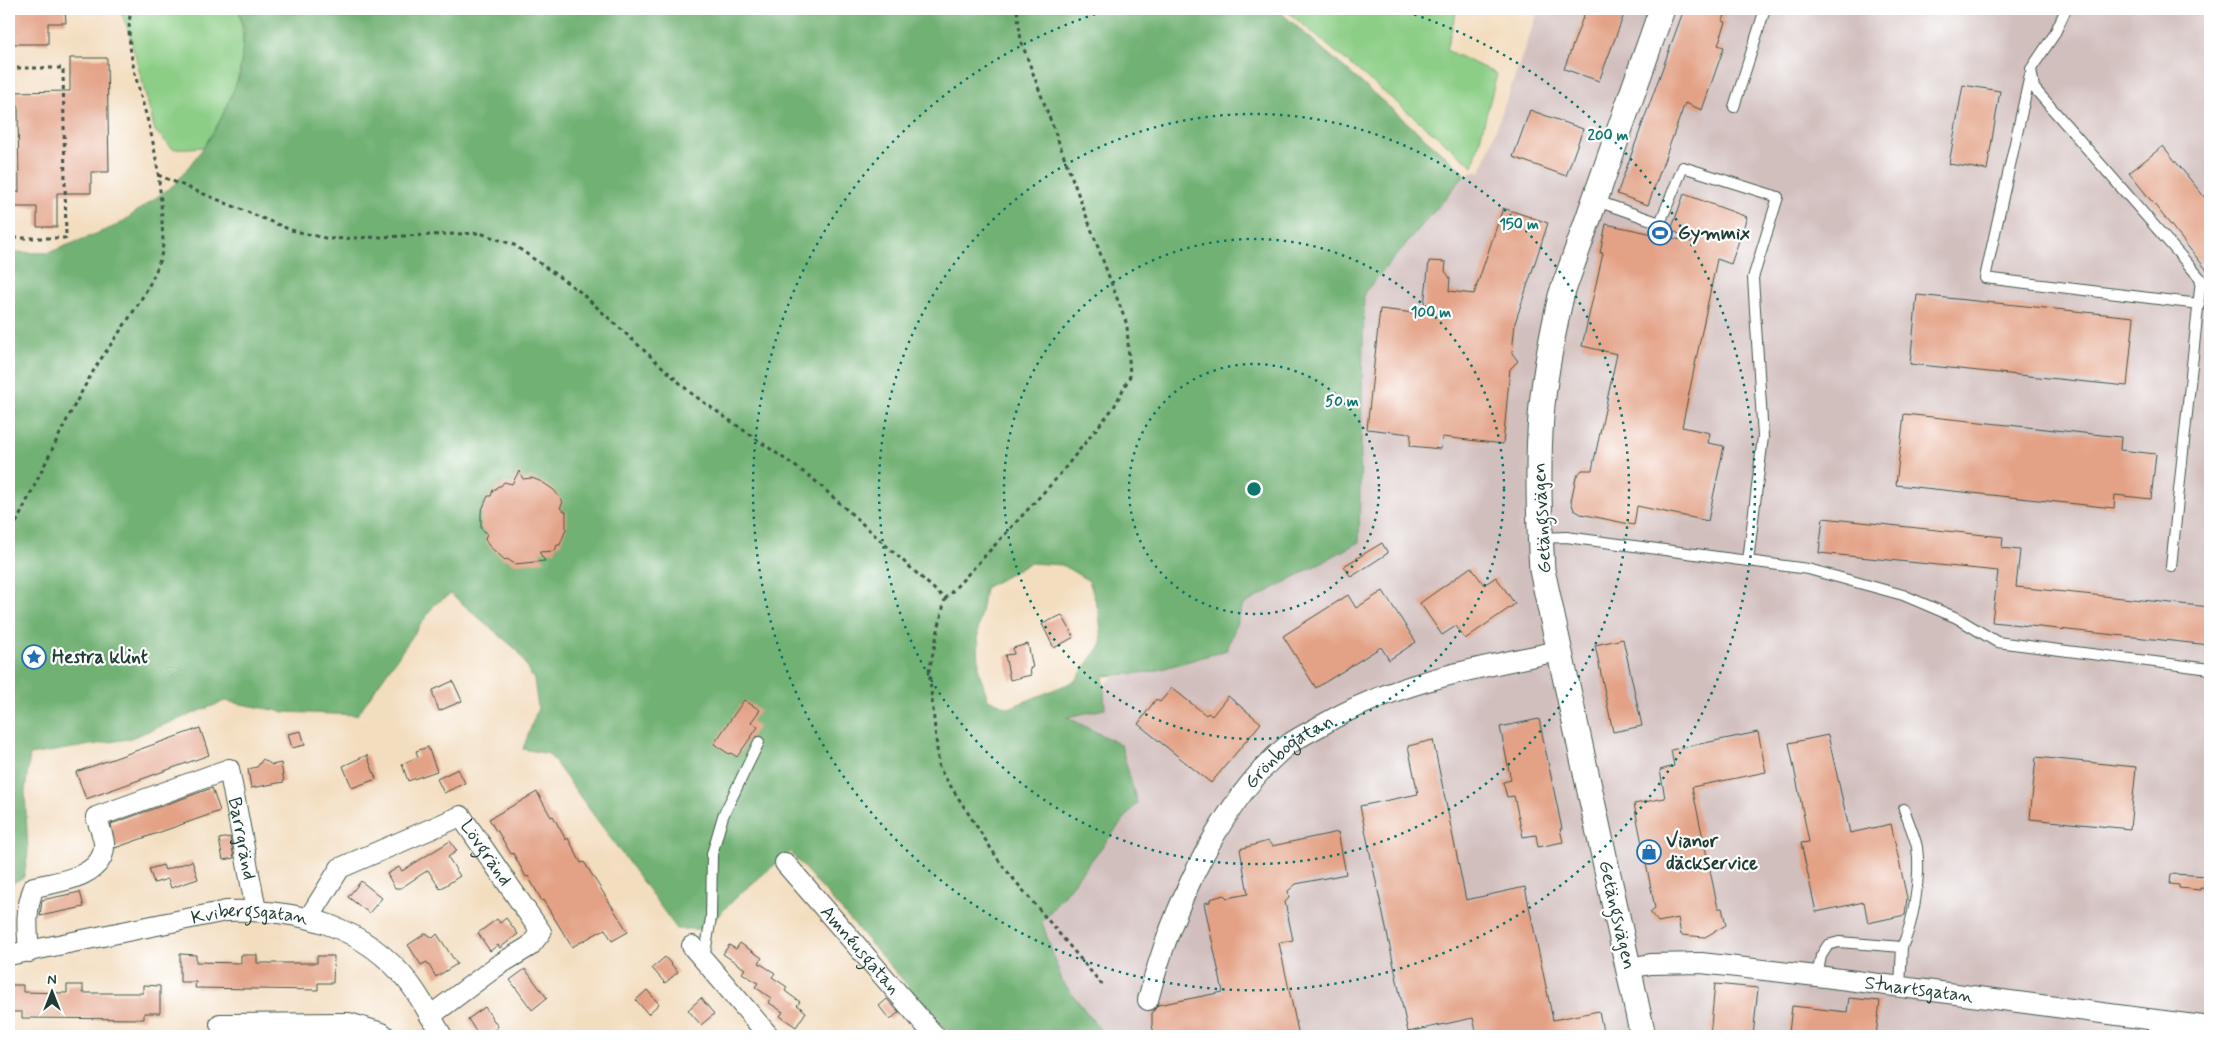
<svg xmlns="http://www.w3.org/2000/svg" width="2219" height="1045" font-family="Mynerve,sans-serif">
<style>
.industrial{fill:#d1bfbd}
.green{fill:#8cce86;stroke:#56865d}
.forest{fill:#71b173;stroke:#487754;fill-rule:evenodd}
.building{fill:#e3a185}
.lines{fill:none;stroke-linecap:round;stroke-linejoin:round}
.service-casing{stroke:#3f5549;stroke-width:12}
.minor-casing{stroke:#3f5549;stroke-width:22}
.tertiary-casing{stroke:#3f5549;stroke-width:27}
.path{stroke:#3f5549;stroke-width:3;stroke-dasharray:4 4;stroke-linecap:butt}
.service{stroke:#fff;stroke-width:10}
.minor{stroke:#fff;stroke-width:20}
.tertiary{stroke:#fff;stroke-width:25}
.ring{fill:none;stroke:#0f766e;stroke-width:2.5;stroke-dasharray:2.5 5}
.labels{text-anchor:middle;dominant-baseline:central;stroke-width:4.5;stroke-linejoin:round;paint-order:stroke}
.poi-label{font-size:19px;font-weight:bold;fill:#1f3d34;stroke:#fff;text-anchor:start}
.street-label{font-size:19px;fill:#1f3d34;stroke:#fff}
.centre{fill:#0f766e;stroke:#fff;stroke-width:2.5}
.ring-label{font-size:15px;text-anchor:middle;font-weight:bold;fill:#0f766e;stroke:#fff;stroke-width:4.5;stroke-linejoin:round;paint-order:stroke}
</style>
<rect width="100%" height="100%" fill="#fff"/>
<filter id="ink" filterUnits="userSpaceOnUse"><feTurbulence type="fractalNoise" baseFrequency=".02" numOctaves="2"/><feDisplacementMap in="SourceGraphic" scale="10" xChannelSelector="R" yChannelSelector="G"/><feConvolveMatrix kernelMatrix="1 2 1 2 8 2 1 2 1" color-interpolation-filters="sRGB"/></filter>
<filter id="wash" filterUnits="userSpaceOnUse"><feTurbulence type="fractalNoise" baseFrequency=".0096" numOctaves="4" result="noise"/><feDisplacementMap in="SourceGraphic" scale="20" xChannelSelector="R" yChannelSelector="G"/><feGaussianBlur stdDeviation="1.12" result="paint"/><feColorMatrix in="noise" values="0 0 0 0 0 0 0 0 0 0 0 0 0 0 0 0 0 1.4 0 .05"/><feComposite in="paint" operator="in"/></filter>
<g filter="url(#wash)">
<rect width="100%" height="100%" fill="#f3ddbf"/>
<polygon class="industrial" points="1539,9 2210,9 2210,1036 1105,1036 1062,981 1042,922 1137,803 1066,717 1189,614 1364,293 1466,174 1481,171"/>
<g class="green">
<path d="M120,9H239C251,64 233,101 204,147L173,149L155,131L129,32Z"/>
<polygon points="1284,9 1457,9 1446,50 1497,74 1473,166"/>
</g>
<path class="forest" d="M239,9H1277L1466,174L1364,293L1359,542L1243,605L1227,650L1151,672L1103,676L1105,709L1067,717L1121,745L1137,803L1042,922L1062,981L1105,1036H952L790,852L741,893L705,929H677L549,754L523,749L538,708L534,680L518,651L451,594L435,604L357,715L284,712L225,701L128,739L30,755L25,791L28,852L24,877L9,885V252L48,253L118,225L175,184L204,147L220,121L240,75L244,31ZM1030,563L1062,565L1089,581L1099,612L1102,644L1075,681L1009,708L988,699L979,672L978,631L985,588Z"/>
<g id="blocks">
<g class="building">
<polygon points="9,9 65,9 66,23 48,23 48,44 9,44"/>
<polygon points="1586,9 1626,9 1599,81 1564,69"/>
<polygon points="1684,9 1727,9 1723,21 1726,22 1718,45 1724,47 1702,110 1685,103 1648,205 1617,194"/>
<polygon points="70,58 107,58 109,172 91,172 91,193 57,193 57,227 37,227 37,207 9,207 9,192 19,192 18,106 9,106 9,92 70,91"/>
<polygon points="1963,85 2000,91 1987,170 1949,164"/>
<polygon points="1530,110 1583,129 1566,176 1513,157"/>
<polygon points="2163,146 2210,204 2210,274 2129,173"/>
<polygon points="1684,194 1747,217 1731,264 1717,259 1682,427 1710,433 1708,443 1724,446 1708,521 1637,506 1634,525 1581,514 1574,510 1571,501 1576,477 1582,470 1592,470 1617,354 1582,346 1603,253 1600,253 1606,224 1691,242 1692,240 1671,230"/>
<polygon points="1503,208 1548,223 1515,323 1512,353 1518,361 1510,369 1503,444 1442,437 1441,449 1410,446 1411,434 1367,429 1380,309 1423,314 1429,261 1446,262 1445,271 1450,278 1449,291 1474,294"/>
<polygon points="1917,295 2134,317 2127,386 1910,364"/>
<polygon points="1904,414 2121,437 2120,450 2156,454 2151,499 2115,495 2114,508 1896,485"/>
<polygon points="519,471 523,479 532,478 542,482 554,490 563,502 560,508 566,512 566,529 560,545 557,545 555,551 539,552 545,561 515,564 507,559 505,560 489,546 485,539 487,533 481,529 481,512 488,496 491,496 493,490 495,490 498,486 501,486 504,482 512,484"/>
<polygon points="1823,518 2003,537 2002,548 2020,550 2016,587 2210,607 2210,645 1992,622 1998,571 1819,553"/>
<polygon points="1382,543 1388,553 1351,577 1344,566"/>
<polygon points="1471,567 1484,585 1496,577 1515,604 1465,639 1456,626 1442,635 1420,603"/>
<polygon points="1383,591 1416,642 1389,660 1381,647 1316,688 1283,636 1348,595 1356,608"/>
<polygon points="1062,615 1074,637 1054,648 1042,624"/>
<polygon points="1623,639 1642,726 1613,732 1595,645"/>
<polygon points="1028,644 1033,668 1030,668 1031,675 1010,680 1005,655 1014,654 1013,648"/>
<polygon points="453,681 462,701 439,711 433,695 433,690"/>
<polygon points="1172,688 1206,715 1208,713 1212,716 1228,696 1261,723 1211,783 1138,724 1156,699 1160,702"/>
<polygon points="744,700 760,710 751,722 758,727 737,757 731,753 729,754 714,744"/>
<polygon points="1539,719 1562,829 1560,829 1563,842 1538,847 1536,835 1523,837 1514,796 1507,797 1503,782 1511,780 1500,727"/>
<polygon points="200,728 209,755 86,799 76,772"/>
<polygon points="301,731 305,745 292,748 288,734"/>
<polygon points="1758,732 1766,772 1692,787 1718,908 1722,908 1726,925 1705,937 1681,935 1678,918 1658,922 1650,912 1655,908 1634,804 1665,798 1660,770 1674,766 1671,750"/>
<polygon points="1828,735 1850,833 1891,824 1907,898 1905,915 1868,923 1864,902 1816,912 1801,843 1809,842 1789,743"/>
<polygon points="1433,740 1466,900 1525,887 1553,1020 1599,1011 1604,1036 1477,1036 1473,1018 1408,1032 1360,806 1418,794 1408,746"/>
<polygon points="428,747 437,771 408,781 402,764 418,757 416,751"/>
<polygon points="367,755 376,779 352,788 343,766"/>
<polygon points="2036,757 2136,767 2130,829 2030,819"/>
<polygon points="263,759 272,765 281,763 284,782 251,788 248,769 257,767"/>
<polygon points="458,769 465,783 444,793 437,779"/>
<polygon points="212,788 220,811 115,848 111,824"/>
<polygon points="537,792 551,817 553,816 566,840 568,838 581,863 584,862 628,932 612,941 605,929 572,947 543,900 542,901 528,876 526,877 513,853 511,854 497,830 496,831 489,819"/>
<polygon points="1338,832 1346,874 1296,884 1288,891 1289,898 1285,902 1293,940 1279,943 1299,1036 1213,1036 1213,1033 1198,1036 1155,1036 1152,1026 1152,1013 1158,1005 1223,992 1204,903 1210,902 1210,899 1224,895 1227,898 1248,894 1240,849 1268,841 1272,846"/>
<polygon points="230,837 234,858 223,860 219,839"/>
<polygon points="450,841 457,851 448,857 460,876 440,889 428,870 401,888 395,888 387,874 399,867 402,871"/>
<polygon points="192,861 198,879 171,888 168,879 154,883 149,869 163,865 165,870"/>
<polygon points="2171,874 2210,876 2210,889 2200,888 2200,890 2179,888 2179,885 2170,884"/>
<polygon points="361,881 382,898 369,913 348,897"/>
<polygon points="80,892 84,907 40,916 42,900"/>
<polygon points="506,918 518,934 500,948 498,945 490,951 478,933 497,919 500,923"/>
<polygon points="426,933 433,938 437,934 457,964 436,977 427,962 421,965 408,945"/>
<polygon points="740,943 762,958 759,963 775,973 772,977 787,987 785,991 800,1002 797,1005 806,1012 796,1027 780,1016 783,1012 768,1002 771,998 755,987 758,983 742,973 745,969 723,954 729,945 736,949"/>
<polygon points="180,954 196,955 196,962 241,963 241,955 257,955 257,963 317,963 317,956 334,956 333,983 318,983 318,990 195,988 196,982 180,982"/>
<polygon points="665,957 678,972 665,983 652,968"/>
<polygon points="525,969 547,998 532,1010 510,980"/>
<polygon points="1715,984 1758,988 1753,1036 1710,1036"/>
<polygon points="9,985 23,985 23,992 67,993 67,985 83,985 83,993 143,993 143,985 160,986 160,1013 144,1013 144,1019 22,1018 22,1012 9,1012"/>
<polygon points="647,990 659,1004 648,1014 636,1000"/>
<polygon points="701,998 714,1014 701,1025 688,1010"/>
<polygon points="1849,998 1880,1001 1876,1036 1820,1036 1789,1033 1792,1006 1847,1012"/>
<polygon points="887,999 899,1012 890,1020 879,1006"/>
<polygon points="485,1007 498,1027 484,1036 479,1036 468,1019"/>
</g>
</g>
</g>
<g filter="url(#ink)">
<use href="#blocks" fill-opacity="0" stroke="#3f5549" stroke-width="1"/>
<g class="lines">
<g class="service-casing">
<g id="service">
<polyline points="2066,9 2054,35 2031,69 2034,88 2201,279 2171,567"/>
<polyline points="2030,75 1985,278 2199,304"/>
<polyline points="1734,107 1765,9"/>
<polyline points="1541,538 1566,537 1748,561 1763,437 1753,278 1778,197 1683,167 1660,223 1594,200"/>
<polyline points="1748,561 1808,569 1903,595 1957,618 1997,642 2210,669"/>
<path d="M1902,947C1914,921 1921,876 1917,847C1914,834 1908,821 1904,809"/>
<polyline points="704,959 711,918 712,854 723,816 759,742"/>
<polyline points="1817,976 1821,956 1828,945 1839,942 1902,947 1900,987"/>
</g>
</g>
<g class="minor-casing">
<g id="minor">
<path id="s1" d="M785,863L935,1036"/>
<path id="s2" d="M309,918L340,868L461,816L541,932L530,946L497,966L430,1016"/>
<polyline points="692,946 769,1036"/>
<path id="s3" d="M29,952C27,929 25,909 34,887C58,882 106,877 104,843C103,835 99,825 96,817L229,769L256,910"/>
<path id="s4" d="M9,955L226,911C298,909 363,924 410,984C422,1000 432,1019 442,1036"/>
<path id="s5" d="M1629,968L1651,964L1701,963L1817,976L2210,1027"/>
<path id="s6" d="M1148,1000C1170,914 1219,801 1289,744C1299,737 1311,731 1322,725C1395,682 1477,668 1559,651"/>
<polyline points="220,1024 349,1023 382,1033 385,1036"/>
</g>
</g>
<g class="tertiary-casing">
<path id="tertiary" d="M1643,1036L1542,570C1539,519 1537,468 1541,417C1544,376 1552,336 1561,296L1662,9"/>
</g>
<g class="path">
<polyline points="9,68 63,68 66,238 9,238"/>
<polyline points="158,175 291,230 329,239 480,233 514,245 579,291 692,394 812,478 945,599 929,671 939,768 1001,864 1104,987"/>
<path d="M9,537C36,484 61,428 91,375C111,340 155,290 162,251C164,242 162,230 162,221C161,194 158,165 152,138C143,97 123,52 131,9"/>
<polyline points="945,599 1056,479 1114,407 1130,376 1127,325 1021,41 1017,9"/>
</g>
<use href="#service" class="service"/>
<use href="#minor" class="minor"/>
<use href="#tertiary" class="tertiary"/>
</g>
</g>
<g class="ring">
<circle cx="1254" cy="489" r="125"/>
<circle cx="1254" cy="489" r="250"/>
<circle cx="1254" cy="489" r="375"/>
<path d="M1400 10A501 501 0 1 1 1108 10"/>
</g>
<defs>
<g id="stadium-ring" transform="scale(1.25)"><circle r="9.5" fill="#fff" stroke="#1f6fb2" stroke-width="1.5"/><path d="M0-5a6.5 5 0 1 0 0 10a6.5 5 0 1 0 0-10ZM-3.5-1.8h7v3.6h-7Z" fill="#1f6fb2"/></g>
<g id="sight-ring" transform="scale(1.25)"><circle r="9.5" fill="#fff" stroke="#1f6fb2" stroke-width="1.5"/><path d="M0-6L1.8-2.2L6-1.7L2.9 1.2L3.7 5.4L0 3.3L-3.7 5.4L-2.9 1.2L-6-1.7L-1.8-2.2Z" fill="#1f6fb2"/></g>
<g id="shop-ring" transform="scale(1.25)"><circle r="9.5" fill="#fff" stroke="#1f6fb2" stroke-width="1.5"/><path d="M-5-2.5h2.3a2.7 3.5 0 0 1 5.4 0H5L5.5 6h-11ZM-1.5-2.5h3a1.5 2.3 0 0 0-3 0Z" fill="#1f6fb2"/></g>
</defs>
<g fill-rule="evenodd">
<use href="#stadium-ring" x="1660" y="233"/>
<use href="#sight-ring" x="34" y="657"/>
<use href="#shop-ring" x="1649" y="852"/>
</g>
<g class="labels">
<g class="poi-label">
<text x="1678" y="233">Gymmix</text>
<text x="52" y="657">Hestra klint</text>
<text x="1666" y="841">Vianor<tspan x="1666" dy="22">däckservice</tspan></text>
</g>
<g class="street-label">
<text transform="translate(1542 518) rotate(-93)">Getängsvägen</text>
<text stroke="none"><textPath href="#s6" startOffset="292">Grönbogatan</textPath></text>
<text stroke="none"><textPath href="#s3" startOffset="396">Barrgränd</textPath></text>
<text stroke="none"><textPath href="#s2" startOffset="235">Lövgränd</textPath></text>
<text transform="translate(1617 915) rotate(77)">Getängsvägen</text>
<text stroke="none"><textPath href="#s4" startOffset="245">Kvibergsgatan</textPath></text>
<text stroke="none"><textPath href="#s1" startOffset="115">Amnéusgatan</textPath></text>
<text stroke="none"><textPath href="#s5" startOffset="292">Stuartsgatan</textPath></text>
</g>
</g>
<circle cx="1254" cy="489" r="8" class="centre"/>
<g class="ring-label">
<text x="1608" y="140">200 m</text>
<text x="1519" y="229">150 m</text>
<text x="1431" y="317">100 m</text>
<text x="1342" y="406">50 m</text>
</g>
<rect width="2219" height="1045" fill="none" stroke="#fff" stroke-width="30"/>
<g transform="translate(52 992)" stroke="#ffffff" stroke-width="4" paint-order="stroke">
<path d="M0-4L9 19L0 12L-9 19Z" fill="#1f3d34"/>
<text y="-8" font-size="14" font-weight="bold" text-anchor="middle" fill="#1f3d34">N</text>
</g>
</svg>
